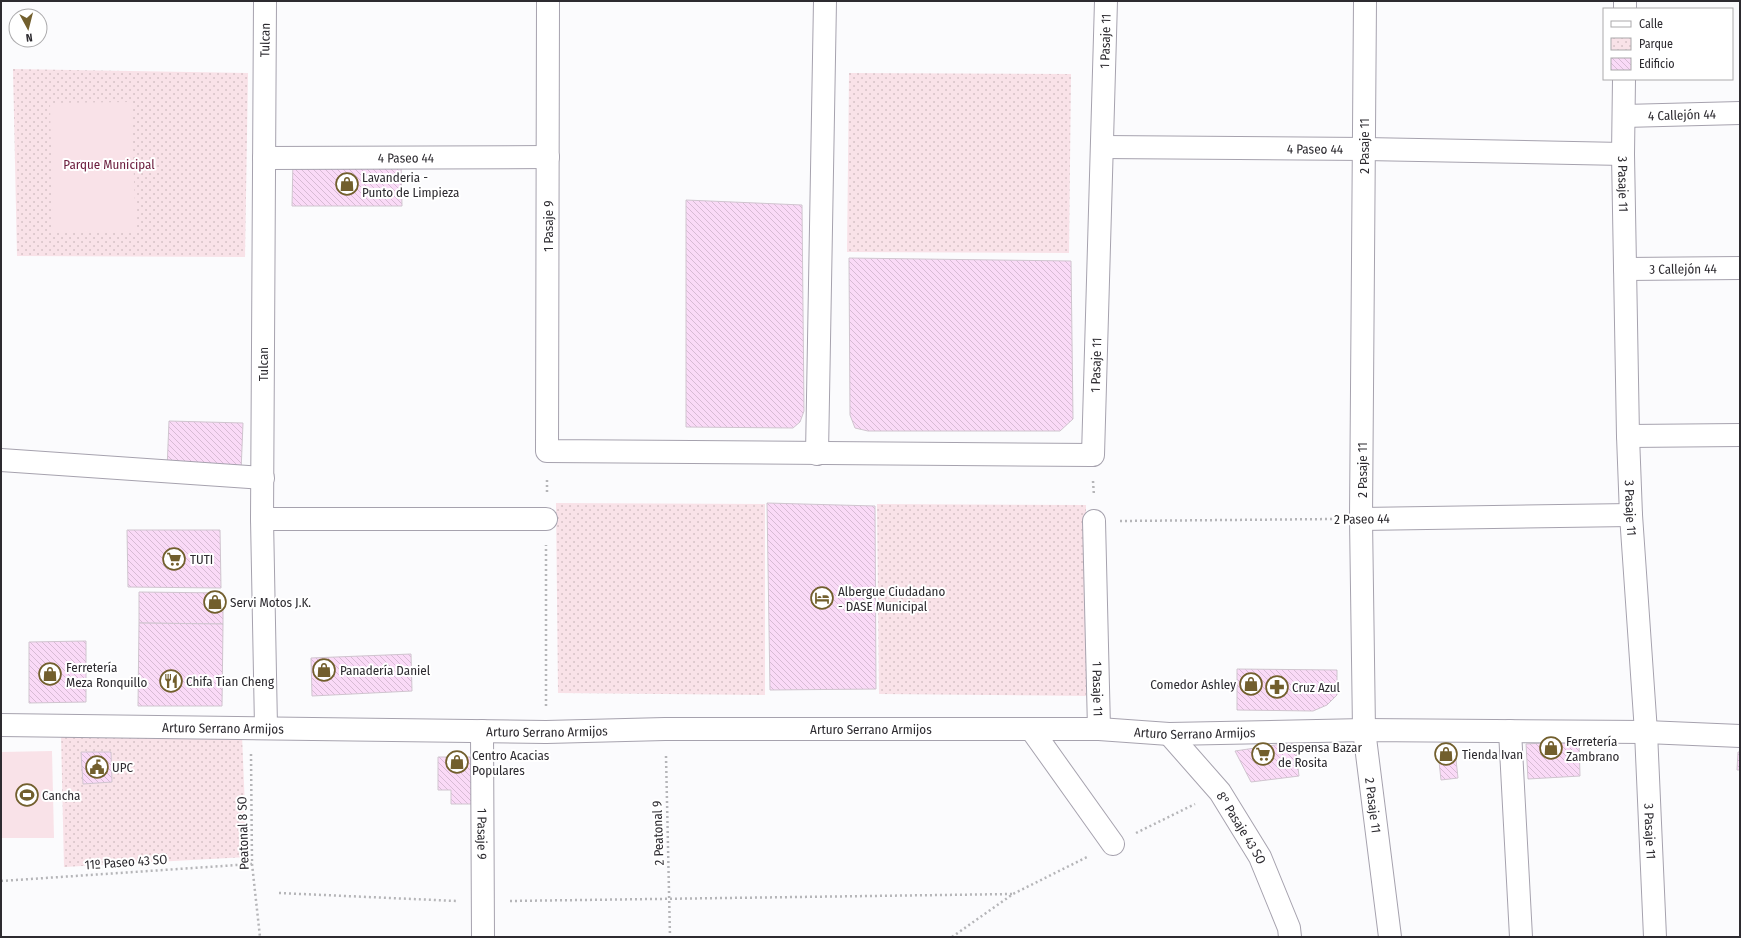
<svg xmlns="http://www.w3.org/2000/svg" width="1741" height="938" font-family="'Fira Sans Condensed',sans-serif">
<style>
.park{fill:url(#park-dots)}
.pitch{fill:#f9e2e8}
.building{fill:url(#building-back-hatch);stroke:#d0c5cf}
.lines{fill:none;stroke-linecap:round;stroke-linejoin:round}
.street-casing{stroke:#a6a2ae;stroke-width:24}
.path{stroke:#b5b5b8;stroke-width:2.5;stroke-dasharray:2 3;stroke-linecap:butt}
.street{stroke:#fff;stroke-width:22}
.labels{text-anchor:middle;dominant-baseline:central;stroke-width:4;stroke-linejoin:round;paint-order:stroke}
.street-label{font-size:13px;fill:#2d2b30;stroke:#fff}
.park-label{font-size:13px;fill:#6b1d3d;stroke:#fff}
.poi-label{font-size:13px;fill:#2d2b30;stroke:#fff;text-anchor:start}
</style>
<defs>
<pattern id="park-dots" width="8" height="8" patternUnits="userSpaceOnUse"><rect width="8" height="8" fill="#f9e2e8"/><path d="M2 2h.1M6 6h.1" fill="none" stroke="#d6c2c7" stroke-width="1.8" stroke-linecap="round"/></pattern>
<pattern id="building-back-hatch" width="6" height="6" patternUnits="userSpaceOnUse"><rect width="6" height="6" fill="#fadaf7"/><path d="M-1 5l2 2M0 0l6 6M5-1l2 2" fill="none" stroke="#d7bbd4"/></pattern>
</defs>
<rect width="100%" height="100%" fill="#fbfbfd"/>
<g class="park">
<polygon points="13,69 248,73 245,257 17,256"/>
<polygon points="849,73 1071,74 1069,253 847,252"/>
<polygon points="556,503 765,504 765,695 558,693"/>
<polygon points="877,504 1086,505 1086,696 879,694"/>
<polygon points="61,735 242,735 247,857 64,867"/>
</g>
<g class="pitch">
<polygon points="131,102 136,232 53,232 50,103"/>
<polygon points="52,751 54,838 1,838 1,752"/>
</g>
<g class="building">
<polygon points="293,160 401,162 402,206 292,206"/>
<polygon points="686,200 802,205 804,411 800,422 793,428 686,427"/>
<polygon points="849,258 1071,261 1073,419 1060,431 868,431 855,428 850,415"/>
<polygon points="169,421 243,423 241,472 167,470"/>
<polygon points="767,503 875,506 876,689 770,690"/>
<polygon points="127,530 220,530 221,588 128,587"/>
<polygon points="139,592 223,593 223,624 139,623"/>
<polygon points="139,623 223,624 222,706 138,706"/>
<polygon points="86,641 86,702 29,703 29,642"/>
<polygon points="411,654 412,691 312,696 311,658"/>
<polygon points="1237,669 1337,670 1337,695 1327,705 1313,711 1237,710"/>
<polygon points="1579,741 1580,776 1528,779 1526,744"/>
<polygon points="1295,742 1299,776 1251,782 1235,751"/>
<polygon points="1455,750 1458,778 1441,780 1438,752"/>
<polygon points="81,752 111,752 112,782 83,784"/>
<polygon points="1738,752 1740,752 1740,770 1737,770"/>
<polygon points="438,757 472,757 472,804 451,804 451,790 438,790"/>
</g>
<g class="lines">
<g class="street-casing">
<g id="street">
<polyline points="265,1 262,519 266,727"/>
<path id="s1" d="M548,1L547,451L1093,455L1106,1"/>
<path id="s2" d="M1365,1L1361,519L1364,730L1390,937"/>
<polyline points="1625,9 1625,1"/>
<path id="s3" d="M1624,79L1623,154L1628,436L1631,515L1646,732L1655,937"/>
<path id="s4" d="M1624,116L1740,113"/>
<path id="s5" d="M1102,147L1365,149L1623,154"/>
<path id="s6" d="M264,158L548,157"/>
<path id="s7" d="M1625,269L1740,268"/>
<polyline points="1628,436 1740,435"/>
<polyline points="817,454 825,1"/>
<polyline points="1,460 263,478"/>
<polyline points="262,519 546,519"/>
<polyline points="1361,519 1631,515"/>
<path id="s8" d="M1094,521L1099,729"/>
<path id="s9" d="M1,725L546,732L665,729H1099L1169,734L1364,730L1646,732L1740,736"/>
<polyline points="1031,729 1113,844"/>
<path id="s10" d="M482,731L483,937"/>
<polyline points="1510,731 1521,937"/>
<path id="s11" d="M1169,734L1220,792L1260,857L1289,928L1290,937"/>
</g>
</g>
<g class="path">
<polyline points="1093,481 1094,496"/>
<polyline points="547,492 547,477"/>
<polyline points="1120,521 1335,519"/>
<polyline points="546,706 546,545"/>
<polyline points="251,754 252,864 260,937"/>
<polyline points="666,756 670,937"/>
<polyline points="1136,833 1195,804"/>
<polyline points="1,881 252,864"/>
<polyline points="279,893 457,901"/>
<polyline points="510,901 1013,894"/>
<polyline points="952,937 1013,894 1089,856"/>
</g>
<use href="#street" class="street"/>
</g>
<defs>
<g id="shop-ring" transform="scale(1.15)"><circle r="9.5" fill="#fff" stroke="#725f2d" stroke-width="1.5"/><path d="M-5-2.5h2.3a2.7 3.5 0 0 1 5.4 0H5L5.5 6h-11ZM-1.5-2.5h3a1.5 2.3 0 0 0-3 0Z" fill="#725f2d"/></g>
<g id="supermarket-ring" transform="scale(1.15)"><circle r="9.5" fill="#fff" stroke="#725f2d" stroke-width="1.5"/><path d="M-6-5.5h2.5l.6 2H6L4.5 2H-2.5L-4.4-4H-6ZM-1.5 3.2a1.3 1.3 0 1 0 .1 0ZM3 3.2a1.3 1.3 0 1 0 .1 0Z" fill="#725f2d"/></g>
<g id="hotel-ring" transform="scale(1.15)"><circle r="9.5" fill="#fff" stroke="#725f2d" stroke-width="1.5"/><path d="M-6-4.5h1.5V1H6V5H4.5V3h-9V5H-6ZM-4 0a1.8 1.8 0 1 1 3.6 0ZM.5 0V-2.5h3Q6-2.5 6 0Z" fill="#725f2d"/></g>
<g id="restaurant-ring" transform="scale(1.15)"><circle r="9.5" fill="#fff" stroke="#725f2d" stroke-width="1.5"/><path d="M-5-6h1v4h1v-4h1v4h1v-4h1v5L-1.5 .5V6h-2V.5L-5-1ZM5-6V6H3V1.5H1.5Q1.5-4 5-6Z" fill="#725f2d"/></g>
<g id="pharmacy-ring" transform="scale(1.15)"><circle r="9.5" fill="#fff" stroke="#725f2d" stroke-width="1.5"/><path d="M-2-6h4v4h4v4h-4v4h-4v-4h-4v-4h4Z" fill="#725f2d"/></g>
<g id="civic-ring" transform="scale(1.15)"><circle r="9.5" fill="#fff" stroke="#725f2d" stroke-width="1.5"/><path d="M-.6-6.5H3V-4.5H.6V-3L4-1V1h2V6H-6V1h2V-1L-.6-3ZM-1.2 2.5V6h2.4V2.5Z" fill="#725f2d"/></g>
<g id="stadium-ring" transform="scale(1.15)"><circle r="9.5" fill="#fff" stroke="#725f2d" stroke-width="1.5"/><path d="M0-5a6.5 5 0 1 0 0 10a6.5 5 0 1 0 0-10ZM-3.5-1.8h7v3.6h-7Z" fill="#725f2d"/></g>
</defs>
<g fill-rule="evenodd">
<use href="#shop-ring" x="347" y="184"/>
<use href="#supermarket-ring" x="174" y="559"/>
<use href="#hotel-ring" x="822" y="598"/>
<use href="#shop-ring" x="215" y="602"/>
<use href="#shop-ring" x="324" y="670"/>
<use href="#shop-ring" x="50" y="674"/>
<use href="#restaurant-ring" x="171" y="681"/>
<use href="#shop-ring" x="1251" y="684"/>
<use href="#pharmacy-ring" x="1277" y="687"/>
<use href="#shop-ring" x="1551" y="748"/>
<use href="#supermarket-ring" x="1263" y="754"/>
<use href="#shop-ring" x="1446" y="754"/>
<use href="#shop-ring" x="457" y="762"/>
<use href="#civic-ring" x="97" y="767"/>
<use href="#stadium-ring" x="27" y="795"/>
</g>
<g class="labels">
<g class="street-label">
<text transform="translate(265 40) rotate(-89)">Tulcan</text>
<text stroke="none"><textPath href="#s1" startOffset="1410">1 Pasaje 11</textPath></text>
<text stroke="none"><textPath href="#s4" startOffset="58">4 Callejón 44</textPath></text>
<text transform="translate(1364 146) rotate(-90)">2 Pasaje 11</text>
<text stroke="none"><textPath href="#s5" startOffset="213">4 Paseo 44</textPath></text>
<text stroke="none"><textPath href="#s6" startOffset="142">4 Paseo 44</textPath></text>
<text stroke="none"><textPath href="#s3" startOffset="105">3 Pasaje 11</textPath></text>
<text transform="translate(548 226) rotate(-90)">1 Pasaje 9</text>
<text stroke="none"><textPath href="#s7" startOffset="58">3 Callejón 44</textPath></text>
<text transform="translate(263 364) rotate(-90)">Tulcan</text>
<text stroke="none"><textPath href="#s1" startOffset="1086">1 Pasaje 11</textPath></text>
<text transform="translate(1362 470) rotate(-90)">2 Pasaje 11</text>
<text stroke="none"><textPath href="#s3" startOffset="429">3 Pasaje 11</textPath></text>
<text transform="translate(1362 519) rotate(-1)">2 Paseo 44</text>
<text stroke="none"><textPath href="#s8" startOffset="168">1 Pasaje 11</textPath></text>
<text stroke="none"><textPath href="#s9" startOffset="222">Arturo Serrano Armijos</textPath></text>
<text stroke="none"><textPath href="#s9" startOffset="870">Arturo Serrano Armijos</textPath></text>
<text stroke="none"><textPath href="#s9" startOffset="546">Arturo Serrano Armijos</textPath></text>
<text stroke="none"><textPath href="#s9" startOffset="1194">Arturo Serrano Armijos</textPath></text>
<text stroke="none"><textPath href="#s2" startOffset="805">2 Pasaje 11</textPath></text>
<text stroke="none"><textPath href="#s11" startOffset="119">8° Pasaje 43 SO</textPath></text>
<text stroke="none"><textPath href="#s3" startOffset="753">3 Pasaje 11</textPath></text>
<text transform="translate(243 833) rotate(-92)">Peatonal 8 SO</text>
<text transform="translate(658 833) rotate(-92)">2 Peatonal 9</text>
<text stroke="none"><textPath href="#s10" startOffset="103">1 Pasaje 9</textPath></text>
<text transform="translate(126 862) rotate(-4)">11º Paseo 43 SO</text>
</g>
<g class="park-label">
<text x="109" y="164">Parque Municipal</text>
</g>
<g class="poi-label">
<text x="362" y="177">Lavanderia -<tspan x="362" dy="15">Punto de Limpieza</tspan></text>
<text x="190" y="559">TUTI</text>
<text x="838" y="591">Albergue Ciudadano<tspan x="838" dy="15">- DASE Municipal</tspan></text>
<text x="230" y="602">Servi Motos J.K.</text>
<text x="66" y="667">Ferretería<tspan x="66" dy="15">Meza Ronquillo</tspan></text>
<text x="340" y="670">Panadería Daniel</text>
<text x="186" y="681">Chifa Tian Cheng</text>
<text x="1236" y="684" text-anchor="end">Comedor Ashley</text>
<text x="1292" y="687">Cruz Azul</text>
<text x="1566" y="741">Ferretería<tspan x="1566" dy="15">Zambrano</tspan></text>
<text x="1278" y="747">Despensa Bazar<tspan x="1278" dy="15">de Rosita</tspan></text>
<text x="1462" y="754">Tienda Ivan</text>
<text x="472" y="755">Centro Acacias<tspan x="472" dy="15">Populares</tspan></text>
<text x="112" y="767">UPC</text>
<text x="42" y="795">Cancha</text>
</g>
</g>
<rect width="1741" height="938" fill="none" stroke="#2d2b30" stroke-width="4"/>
<rect x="1603" y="8" width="130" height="72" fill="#ffffff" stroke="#abaaac"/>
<rect x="1611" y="21" width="20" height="6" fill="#ffffff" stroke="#abaaac"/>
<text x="1639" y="28" font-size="12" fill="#2d2b30">Calle</text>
<rect x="1611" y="38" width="20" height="12" fill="url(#park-dots)" stroke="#abaaac"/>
<text x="1639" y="48" font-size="12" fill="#2d2b30">Parque</text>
<rect x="1611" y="58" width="20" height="12" fill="url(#building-back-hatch)" stroke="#abaaac"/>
<text x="1639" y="68" font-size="12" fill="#2d2b30">Edificio</text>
<g transform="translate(28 28) rotate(173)"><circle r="19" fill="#ffffff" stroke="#abaaac"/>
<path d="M0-3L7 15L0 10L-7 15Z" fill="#725f2d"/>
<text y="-6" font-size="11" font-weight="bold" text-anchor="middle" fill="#2d2b30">N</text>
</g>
</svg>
